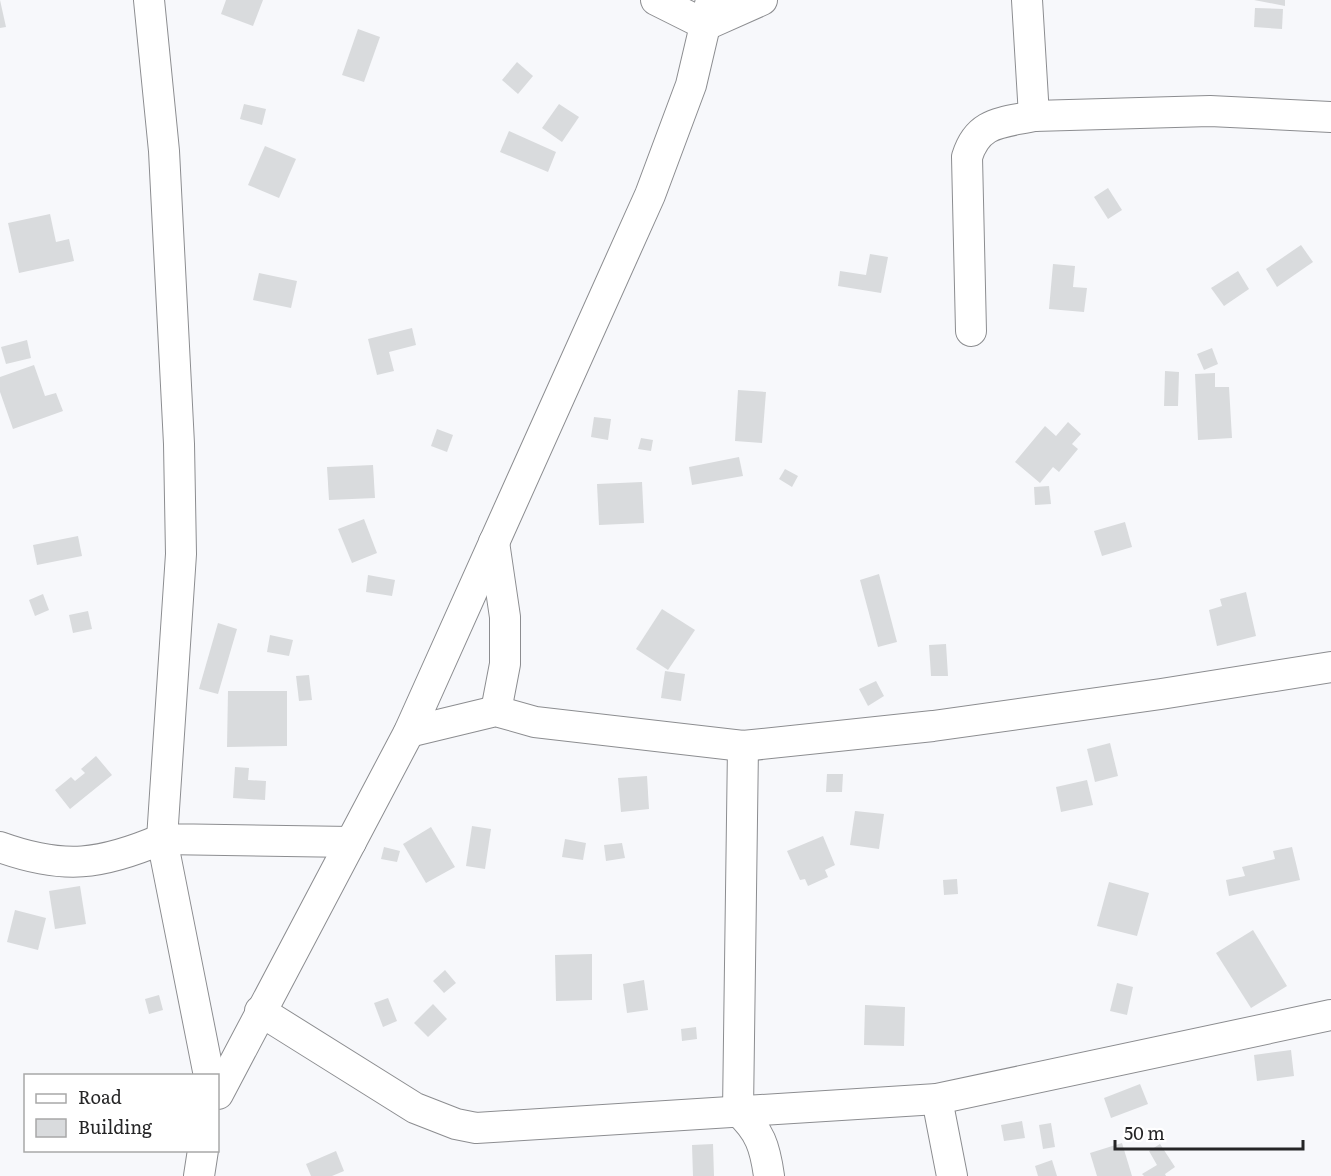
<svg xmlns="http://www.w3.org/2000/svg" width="1331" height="1176" font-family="Literata,serif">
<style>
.building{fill:#d9dbdd}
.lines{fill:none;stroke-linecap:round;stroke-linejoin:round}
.minor-casing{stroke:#8c8d90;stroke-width:32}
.minor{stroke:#fff;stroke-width:30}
</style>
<rect width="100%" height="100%" fill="#f7f8fb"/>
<g class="building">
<polygon points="0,0 6,27 0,28"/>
<polygon points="226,0 263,0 253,26 221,14"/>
<polygon points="1254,0 1285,0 1285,6"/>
<polygon points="1255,8 1283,9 1282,29 1254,27"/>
<polygon points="358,29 380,37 364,82 342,75"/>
<polygon points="517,62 533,76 518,94 502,80"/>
<polygon points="244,104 266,109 262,125 240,119"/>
<polygon points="559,104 579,117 562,142 542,128"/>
<polygon points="509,131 556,152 548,172 500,152"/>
<polygon points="265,146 296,159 279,198 248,185"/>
<polygon points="1108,188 1122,210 1108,219 1094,197"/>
<polygon points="50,214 56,242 69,239 74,261 19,273 8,223"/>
<polygon points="1301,245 1313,262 1277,287 1266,269"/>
<polygon points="870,254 888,257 881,293 838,286 840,271 866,275"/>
<polygon points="1053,264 1075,266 1073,287 1087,288 1084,312 1049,309"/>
<polygon points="1238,271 1249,289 1224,306 1211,288"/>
<polygon points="259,273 297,281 291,308 253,300"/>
<polygon points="412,328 416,345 389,352 394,371 377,375 368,339"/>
<polygon points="27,340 31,358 6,364 1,347"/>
<polygon points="1212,348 1218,364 1204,370 1197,354"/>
<polygon points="34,365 45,396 56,393 63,411 13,429 0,392 0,377"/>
<polygon points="1165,371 1179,372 1178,406 1164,406"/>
<polygon points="1215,373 1215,387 1229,387 1232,438 1198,440 1195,374"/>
<polygon points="738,390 766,392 762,443 735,441"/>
<polygon points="594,417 611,419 608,440 591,437"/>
<polygon points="1068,422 1081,434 1072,444 1078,449 1059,472 1053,467 1040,483 1015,462 1045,426 1056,436"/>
<polygon points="437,429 453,435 447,452 431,446"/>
<polygon points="641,438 653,440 651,451 638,449"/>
<polygon points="739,457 743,476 692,485 689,467"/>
<polygon points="373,465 375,498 329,500 327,467"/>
<polygon points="785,469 798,476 792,487 779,479"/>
<polygon points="642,482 644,523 599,525 597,484"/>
<polygon points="1049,486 1051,504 1035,505 1034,487"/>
<polygon points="364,519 377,553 352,563 338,529"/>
<polygon points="1125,522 1132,547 1102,556 1094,531"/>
<polygon points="78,536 82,556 37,565 33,545"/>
<polygon points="879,574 897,642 878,647 860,580"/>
<polygon points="368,575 395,580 392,596 366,592"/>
<polygon points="1246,592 1256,636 1217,646 1209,610 1222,606 1220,599"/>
<polygon points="43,594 49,610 35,616 29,600"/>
<polygon points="662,609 695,630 668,670 636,649"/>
<polygon points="88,611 92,629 73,633 69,615"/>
<polygon points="218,623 237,629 218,694 199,689"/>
<polygon points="270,635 293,640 289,656 267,652"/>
<polygon points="946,644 948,676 931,676 929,645"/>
<polygon points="665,671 685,674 681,701 661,698"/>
<polygon points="309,675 312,700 299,701 296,676"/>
<polygon points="876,681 884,696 868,706 859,689"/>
<polygon points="228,691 287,691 287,746 227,747"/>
<polygon points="1110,743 1118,776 1095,782 1087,749"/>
<polygon points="96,756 112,775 70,809 55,790 71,777 75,781 85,773 81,769"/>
<polygon points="235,767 249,768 248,780 266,781 265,800 233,798"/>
<polygon points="827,774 843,774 842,792 826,792"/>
<polygon points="647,776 649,809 621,812 618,778"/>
<polygon points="1087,780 1093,805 1061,812 1056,787"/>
<polygon points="855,811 884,814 879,849 850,845"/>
<polygon points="472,826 491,829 485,869 466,866"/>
<polygon points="431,827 455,867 426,883 403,844"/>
<polygon points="823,836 835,865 825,870 828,877 808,886 805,879 800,880 787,851"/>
<polygon points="565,839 586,843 583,860 562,857"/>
<polygon points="622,843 625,858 606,861 604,845"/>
<polygon points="384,847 400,851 397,862 381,859"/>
<polygon points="1292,847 1300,880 1229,896 1226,880 1245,876 1242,867 1275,859 1273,851"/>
<polygon points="957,879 958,894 944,895 943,880"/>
<polygon points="1109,882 1149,893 1137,936 1097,926"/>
<polygon points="80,886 86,924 55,929 49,891"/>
<polygon points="15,910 46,918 38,950 7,942"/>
<polygon points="1253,930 1287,986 1251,1008 1216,953"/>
<polygon points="592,954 592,1000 556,1001 555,955"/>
<polygon points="445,970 456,983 444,993 433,981"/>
<polygon points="644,980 648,1010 627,1013 623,984"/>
<polygon points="1117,983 1133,987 1127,1015 1110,1011"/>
<polygon points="159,995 163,1010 149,1014 145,999"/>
<polygon points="388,998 397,1021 383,1027 374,1003"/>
<polygon points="433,1004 447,1019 428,1037 414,1023"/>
<polygon points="865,1005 905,1007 904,1046 864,1045"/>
<polygon points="696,1027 697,1039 682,1041 681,1029"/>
<polygon points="1291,1050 1294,1076 1257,1081 1254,1055"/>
<polygon points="1140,1084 1148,1104 1111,1118 1104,1098"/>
<polygon points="1022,1121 1025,1138 1004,1141 1001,1125"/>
<polygon points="1051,1123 1055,1147 1043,1149 1039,1125"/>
<polygon points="1122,1143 1132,1176 1097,1176 1090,1153"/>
<polygon points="713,1144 714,1176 693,1176 692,1145"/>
<polygon points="1160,1144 1175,1167 1165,1174 1166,1176 1144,1176 1142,1174 1157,1165 1149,1151"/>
<polygon points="336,1151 344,1171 332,1176 311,1176 306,1164"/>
<polygon points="1052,1160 1057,1176 1038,1176 1035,1166"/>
</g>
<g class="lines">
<g class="minor-casing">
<g id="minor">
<polyline points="149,0 164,151 179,444 181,554 162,839 351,842"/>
<polyline points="656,0 706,25 762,0"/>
<polyline points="1027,0 1034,116 1210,111 1331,117"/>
<path d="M971,331L967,157C978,121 1002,123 1034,116"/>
<polyline points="494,542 505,617 505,664 496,711"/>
<polyline points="409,732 496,711 535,722 743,746 933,726 1161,694 1331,667"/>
<path d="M743,746L738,1111C760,1131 765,1147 769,1176"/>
<path d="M0,847C64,870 101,865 162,839L209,1076"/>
<polyline points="260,1011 415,1108 456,1124 476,1128 937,1099 1331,1015"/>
<polyline points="218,1094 409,732 650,195 691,85 711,0"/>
<polyline points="937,1099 952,1176"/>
<polyline points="199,1176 203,1150"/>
</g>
</g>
<use href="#minor" class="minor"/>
</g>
<rect x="24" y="1074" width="195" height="78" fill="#ffffff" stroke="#a8a8a8" stroke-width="1.5"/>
<rect x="36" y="1094" width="30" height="9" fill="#ffffff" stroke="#a8a8a8" stroke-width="1.5"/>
<text x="78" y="1104" font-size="18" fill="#252526">Road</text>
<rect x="36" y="1119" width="30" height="18" fill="#d9dbdd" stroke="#a8a8a8" stroke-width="1.5"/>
<text x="78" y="1134" font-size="18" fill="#252526">Building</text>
<path d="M1115 1140v9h188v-9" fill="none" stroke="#252526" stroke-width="3"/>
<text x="1124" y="1140" font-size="18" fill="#252526" stroke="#ffffff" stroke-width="4.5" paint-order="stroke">50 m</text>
</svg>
